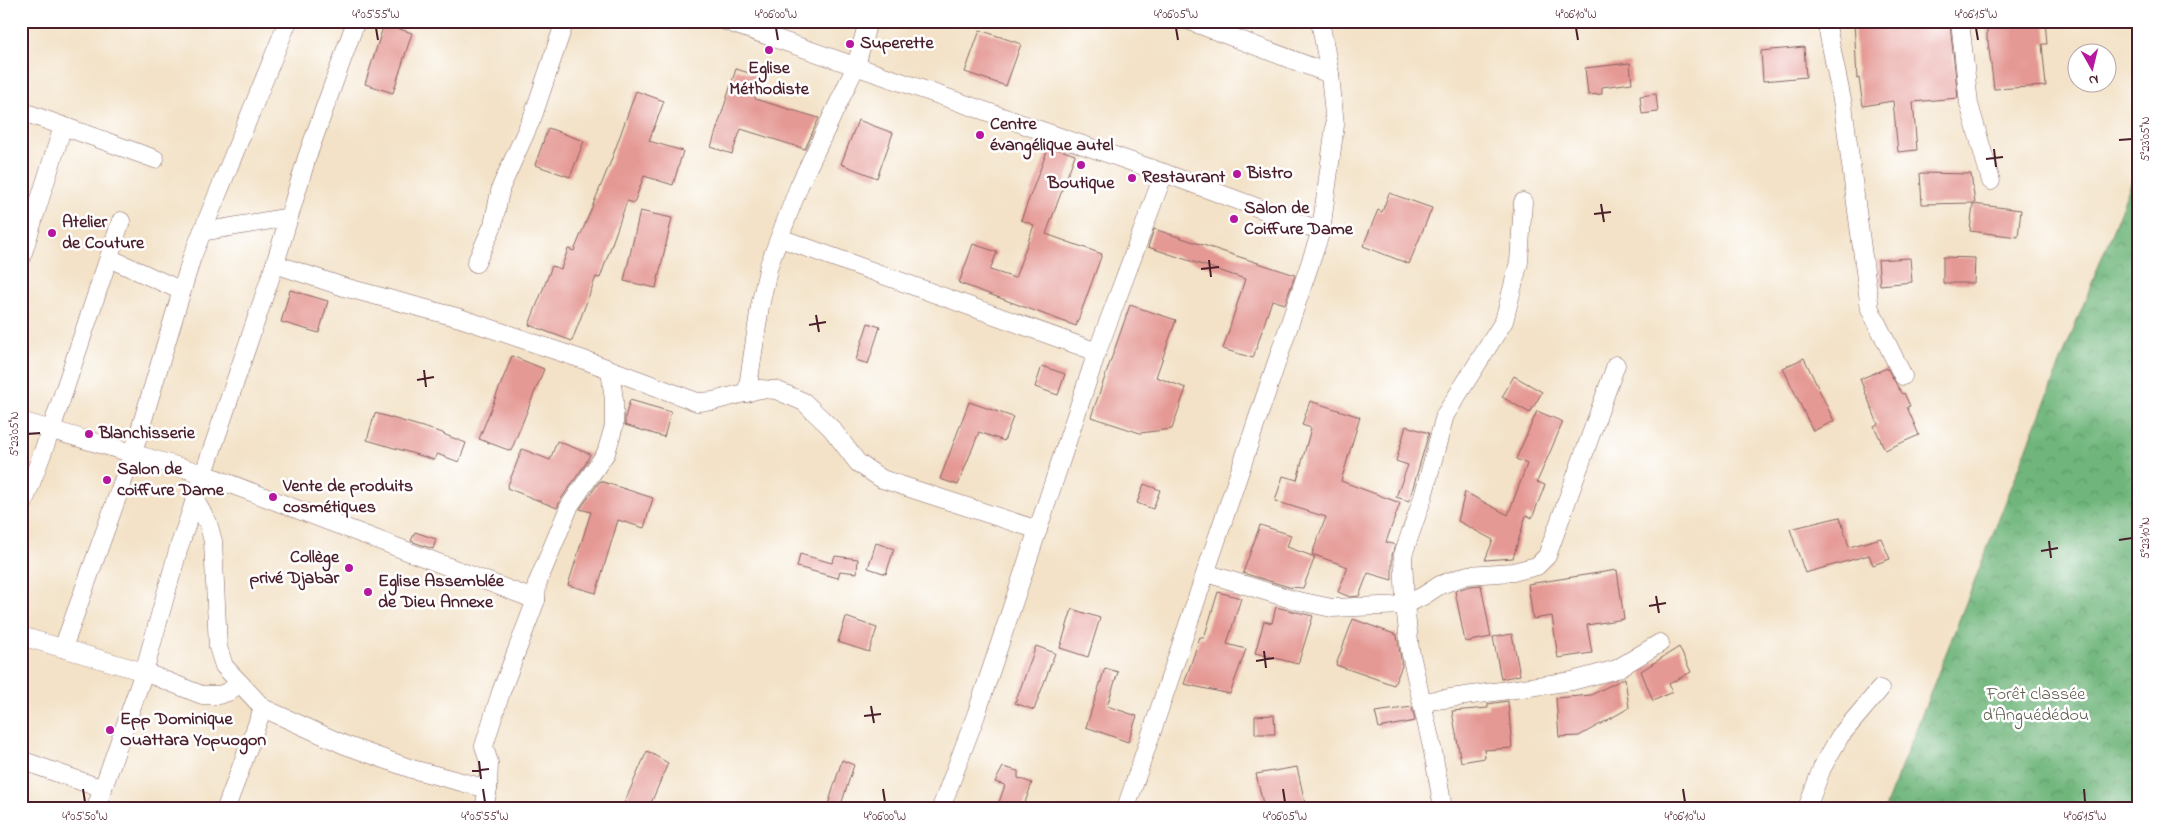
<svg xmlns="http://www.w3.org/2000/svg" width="2159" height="829" font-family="'Indie Flower',sans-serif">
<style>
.forest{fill:url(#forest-crowns);stroke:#5c6a53}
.building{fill:#e59994}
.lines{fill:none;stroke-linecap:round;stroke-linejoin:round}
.minor-casing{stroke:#856362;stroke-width:19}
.minor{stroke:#fff;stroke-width:18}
.ticks{fill:none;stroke:#4a1f2b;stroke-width:2}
.poi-dot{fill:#b5179e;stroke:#fff;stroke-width:2}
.labels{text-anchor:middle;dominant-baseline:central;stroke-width:5;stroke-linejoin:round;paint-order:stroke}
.poi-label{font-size:18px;font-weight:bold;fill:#4a1f2b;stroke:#fff;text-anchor:start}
.park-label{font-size:18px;fill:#605e4f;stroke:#fff}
.neatline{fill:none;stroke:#4a1f2b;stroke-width:2}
.ticks-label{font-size:12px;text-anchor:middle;fill:#4a1f2b}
</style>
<defs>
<pattern id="forest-crowns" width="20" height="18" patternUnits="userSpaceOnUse" patternTransform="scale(1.25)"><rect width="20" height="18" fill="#6fb67b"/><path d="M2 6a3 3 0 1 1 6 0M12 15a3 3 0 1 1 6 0" fill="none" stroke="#5d9365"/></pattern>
</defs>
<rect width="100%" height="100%" fill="#fff"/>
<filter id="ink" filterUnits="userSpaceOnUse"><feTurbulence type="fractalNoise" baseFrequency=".02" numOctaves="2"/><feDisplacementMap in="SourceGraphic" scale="10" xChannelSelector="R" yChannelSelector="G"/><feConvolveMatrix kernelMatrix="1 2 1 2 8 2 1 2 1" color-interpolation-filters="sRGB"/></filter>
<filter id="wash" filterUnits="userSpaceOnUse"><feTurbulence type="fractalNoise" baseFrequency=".0096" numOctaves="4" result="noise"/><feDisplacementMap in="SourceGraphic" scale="20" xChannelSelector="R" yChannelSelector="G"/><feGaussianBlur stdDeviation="1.12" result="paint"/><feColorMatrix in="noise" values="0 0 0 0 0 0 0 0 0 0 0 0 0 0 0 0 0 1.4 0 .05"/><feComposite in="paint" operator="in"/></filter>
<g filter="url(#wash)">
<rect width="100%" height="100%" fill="#f3e2c7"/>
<polygon class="forest" points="2138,166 2138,808 1885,808"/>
<g id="blocks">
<g class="building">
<polygon points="1854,21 1924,21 1925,26 1950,24 1958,98 1913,102 1917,150 1898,152 1893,101 1863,106 1859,78 1857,79"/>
<polygon points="1987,21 2045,21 2047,44 2042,44 2046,86 1994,89 1988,41 1987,41"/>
<polygon points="384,24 412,33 393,93 365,84"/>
<polygon points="980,30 1021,44 1006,86 965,72"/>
<polygon points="1804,47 1806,77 1763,81 1761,51"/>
<polygon points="1630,63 1632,83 1602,87 1602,94 1588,95 1585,68"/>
<polygon points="736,69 762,77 755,99 819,118 805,149 741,129 732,154 711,147"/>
<polygon points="636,91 664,101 649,141 683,151 673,185 644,176 634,203 627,201 600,278 596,277 572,341 529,325 552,266 561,269 568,249 574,251 611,161"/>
<polygon points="1656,94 1658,112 1642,114 1640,96"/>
<polygon points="858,120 893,133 877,178 841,164"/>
<polygon points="548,128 584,141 570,177 535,165"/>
<polygon points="1049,146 1075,155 1046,234 1102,254 1076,326 959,283 973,244 997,252 990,270 1015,278 1034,225 1021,220"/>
<polygon points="1920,173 1971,174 1975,203 1922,204"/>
<polygon points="1389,193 1432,208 1409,264 1363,246 1378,210 1382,212"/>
<polygon points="1973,204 2021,210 2018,237 1970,231"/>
<polygon points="640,211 672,218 656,288 624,281"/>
<polygon points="1154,229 1295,275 1285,304 1272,300 1253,358 1223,349 1245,279 1148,247"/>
<polygon points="1943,257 1975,258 1974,283 1943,283"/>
<polygon points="1910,258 1912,282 1880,285 1878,260"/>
<polygon points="290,290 328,301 319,333 281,322"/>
<polygon points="1130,305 1176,320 1156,377 1186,388 1172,429 1140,433 1091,417"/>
<polygon points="868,323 880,327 868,364 856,360"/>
<polygon points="512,356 544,369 511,451 479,439"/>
<polygon points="1804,358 1834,421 1813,431 1783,368"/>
<polygon points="1042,366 1065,374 1058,395 1035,387"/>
<polygon points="1887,368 1902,394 1904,393 1910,406 1907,407 1919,435 1885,450 1874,426 1878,424 1860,379"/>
<polygon points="1514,376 1542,392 1530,413 1502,397"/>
<polygon points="630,400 671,412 664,437 625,425 625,417"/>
<polygon points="1310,401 1360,417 1341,481 1400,503 1386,542 1395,545 1392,555 1392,580 1368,573 1359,596 1350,597 1338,592 1348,567 1312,554 1326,517 1275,501 1283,476 1297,480 1311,428 1302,425"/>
<polygon points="969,402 1013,417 1004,441 979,432 958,485 940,479"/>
<polygon points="1537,411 1563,422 1537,482 1545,485 1532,518 1526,515 1513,558 1485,560 1493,540 1458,521 1465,492 1508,515 1527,464 1516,459"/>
<polygon points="375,413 443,433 443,434 466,443 459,462 437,454 435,460 367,440"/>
<polygon points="1406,426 1429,433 1409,501 1396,497 1408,465 1396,461"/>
<polygon points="557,441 590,454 586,463 561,499 557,508 507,488 522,449 550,460"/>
<polygon points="600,481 653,498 644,528 618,520 596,593 568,585 591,512 580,509"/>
<polygon points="1144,484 1160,490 1153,509 1137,503"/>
<polygon points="1840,517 1849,547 1881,538 1890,559 1873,565 1869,555 1805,573 1790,529"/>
<polygon points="1260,525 1291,535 1287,547 1315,557 1303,588 1289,587 1243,573"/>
<polygon points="415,532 436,539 433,549 411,541"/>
<polygon points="876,543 894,549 886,574 868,568"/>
<polygon points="800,554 832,563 835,556 858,559 857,573 840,571 838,578 797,567"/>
<polygon points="1617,570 1624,619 1587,625 1592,653 1558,658 1552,616 1533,619 1528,584"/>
<polygon points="1481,585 1491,637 1465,642 1455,591 1470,586"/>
<polygon points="1218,592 1241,598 1227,644 1246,649 1230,694 1184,684 1200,637 1204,638"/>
<polygon points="1276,607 1313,616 1298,664 1255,653 1264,621 1272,623"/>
<polygon points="1072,609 1100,618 1088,657 1060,648"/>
<polygon points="846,617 877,628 869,652 838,642"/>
<polygon points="1353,619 1397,635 1402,666 1394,685 1336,665"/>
<polygon points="1512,634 1520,675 1501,679 1493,637"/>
<polygon points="1036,646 1055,653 1034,710 1015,703"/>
<polygon points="1679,647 1691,672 1669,684 1672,692 1653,701 1641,671"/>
<polygon points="1105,668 1118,672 1107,706 1137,716 1128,742 1086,727"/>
<polygon points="1625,678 1629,708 1579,736 1559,737 1556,698 1591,695"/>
<polygon points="1508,701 1512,748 1484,750 1485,758 1461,762 1452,711 1488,708 1488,704"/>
<polygon points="1412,707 1415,721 1379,728 1375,712"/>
<polygon points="1274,715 1275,734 1255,734 1255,716"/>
<polygon points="647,751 668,763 649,808 622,808"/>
<polygon points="842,760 854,765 840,808 827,808"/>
<polygon points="1003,767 1018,771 1018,778 1032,783 1023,808 997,808 1005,785 995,782"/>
<polygon points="1297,767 1305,803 1280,808 1264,808 1256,774"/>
</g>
</g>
</g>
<g filter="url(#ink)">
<use href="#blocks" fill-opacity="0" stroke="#856362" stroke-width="1"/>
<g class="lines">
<g class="minor-casing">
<g id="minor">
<polyline points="725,21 1164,173 1321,231"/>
<polyline points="1190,21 1330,74"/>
<polyline points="1826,21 1843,105 1870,309 1903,376"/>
<polyline points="1960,21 1969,104 1991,181"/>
<polyline points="21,111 155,159"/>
<polyline points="202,232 289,217"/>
<polyline points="780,238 1097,352"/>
<polyline points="109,258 182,291"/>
<polyline points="21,259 63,126"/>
<polyline points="476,263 493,225 501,187 533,116 565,21"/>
<polyline points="275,264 344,287 460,318 590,362 697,402 713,401 760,389 776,390 804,402 832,429 858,463 882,479 1038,530"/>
<polyline points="747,393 760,306 769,265 799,186 856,66 868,21"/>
<polyline points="21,421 204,474 536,600"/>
<polyline points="196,502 208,523 213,541 218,647 224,666 263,708 345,745 412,769 488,789"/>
<polyline points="21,510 51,430 121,221"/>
<polyline points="1206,573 1294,600 1332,608 1405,605 1423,596 1440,585 1468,575 1513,572 1537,566 1547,556 1616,365"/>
<polyline points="21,636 144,672 202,695 219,695 228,692 240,683"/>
<polyline points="63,648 133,453 192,257 288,21"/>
<polyline points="1422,702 1572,681 1617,669 1660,643"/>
<polyline points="21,760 103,789"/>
<polyline points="96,808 144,672 179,547 275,264 307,157 356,21"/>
<polyline points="226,808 263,708"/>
<polyline points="484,808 488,789 489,763 484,746 501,692 536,600 537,584 570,505 606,453 614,426 614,400 610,370"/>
<polyline points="941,808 976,715 1097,352 1164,173"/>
<polyline points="1126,808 1321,231 1335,125 1330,74 1320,21"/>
<polyline points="1443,808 1433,752 1410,650 1405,605 1403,555 1423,497 1445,415 1504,321 1519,262 1523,202"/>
<polyline points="1807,808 1822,768 1840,736 1880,689"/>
</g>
</g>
<use href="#minor" class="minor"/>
</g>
</g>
<path class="ticks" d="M376,28L378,40M776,28L778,40M1176,28L1178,40M1576,28L1578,40M1976,28L1978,40M2119,140L2132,139M1994,149L1996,167M1986,159L2003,157M1601,204L1604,222M1594,214L1611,212M1209,260L1211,277M1201,269L1219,267M816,315L819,332M809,325L826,322M424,370L426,387M417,380L434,377M28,434L40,433M2119,540L2132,538M2049,541L2051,558M2041,551L2058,548M1656,596L1659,613M1649,606L1666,603M1264,651L1266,668M1256,661L1274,658M871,706L874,723M864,716L881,714M479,761L481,779M472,771L489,769M83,789L85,802M483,789L485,802M883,789L885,802M1283,789L1285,802M1683,789L1685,802M2084,789L2085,802"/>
<g class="poi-dot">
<circle cx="850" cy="44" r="5"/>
<circle cx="769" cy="50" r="5"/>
<circle cx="980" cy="135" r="5"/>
<circle cx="1081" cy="165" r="5"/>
<circle cx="1237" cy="174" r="5"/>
<circle cx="1132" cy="178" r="5"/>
<circle cx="1234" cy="219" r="5"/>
<circle cx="52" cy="233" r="5"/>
<circle cx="89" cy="434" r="5"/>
<circle cx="107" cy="480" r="5"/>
<circle cx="273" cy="497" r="5"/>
<circle cx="349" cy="568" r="5"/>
<circle cx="368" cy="592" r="5"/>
<circle cx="110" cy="730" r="5"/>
</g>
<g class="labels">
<g class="poi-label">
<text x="860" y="44">Superette</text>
<text x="769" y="69" text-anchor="middle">Eglise<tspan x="769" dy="21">Méthodiste</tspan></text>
<text x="990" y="125">Centre<tspan x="990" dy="21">évangélique autel</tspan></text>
<text x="1247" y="174">Bistro</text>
<text x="1142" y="178">Restaurant</text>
<text x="1081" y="184" text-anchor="middle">Boutique</text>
<text x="1244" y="209">Salon de<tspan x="1244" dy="21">Coiffure Dame</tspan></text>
<text x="62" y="223">Atelier<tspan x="62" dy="21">de Couture</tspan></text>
<text x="99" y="434">Blanchisserie</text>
<text x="117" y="470">Salon de<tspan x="117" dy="21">coiffure Dame</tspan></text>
<text x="283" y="487">Vente de produits<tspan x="283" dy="21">cosmétiques</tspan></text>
<text x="339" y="558" text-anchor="end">Collège<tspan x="339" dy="21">privé Djabar</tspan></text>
<text x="378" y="582">Eglise Assemblée<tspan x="378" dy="21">de Dieu Annexe</tspan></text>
<text x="120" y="720">Epp Dominique<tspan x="120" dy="21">Ouattara Yopuogon</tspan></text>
</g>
<g class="park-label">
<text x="2036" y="695">Forêt classée<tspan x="2036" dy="21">d’Anguédédou</tspan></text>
</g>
</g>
<rect width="2159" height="829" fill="none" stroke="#fff" stroke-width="55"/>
<g transform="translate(2092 68) rotate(172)"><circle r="24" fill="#ffffff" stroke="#b7a5aa"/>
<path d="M0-4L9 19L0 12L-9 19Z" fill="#b5179e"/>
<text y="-8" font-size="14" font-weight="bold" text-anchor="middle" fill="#4a1f2b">N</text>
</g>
<rect x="28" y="28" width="2104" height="774" class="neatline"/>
<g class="ticks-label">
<text x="376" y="18">4°05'55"W</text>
<text x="776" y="18">4°06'00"W</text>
<text x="1176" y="18">4°06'05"W</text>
<text x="1576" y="18">4°06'10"W</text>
<text x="1976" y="18">4°06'15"W</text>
<text transform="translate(2145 139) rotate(-90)" y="4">5°23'05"N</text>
<text transform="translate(14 434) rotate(-90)" y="4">5°23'05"N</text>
<text transform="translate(2145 538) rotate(-90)" y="4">5°23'10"N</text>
<text x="85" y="820">4°05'50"W</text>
<text x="485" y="820">4°05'55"W</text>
<text x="885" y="820">4°06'00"W</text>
<text x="1285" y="820">4°06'05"W</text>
<text x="1685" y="820">4°06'10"W</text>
<text x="2085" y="820">4°06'15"W</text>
</g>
</svg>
